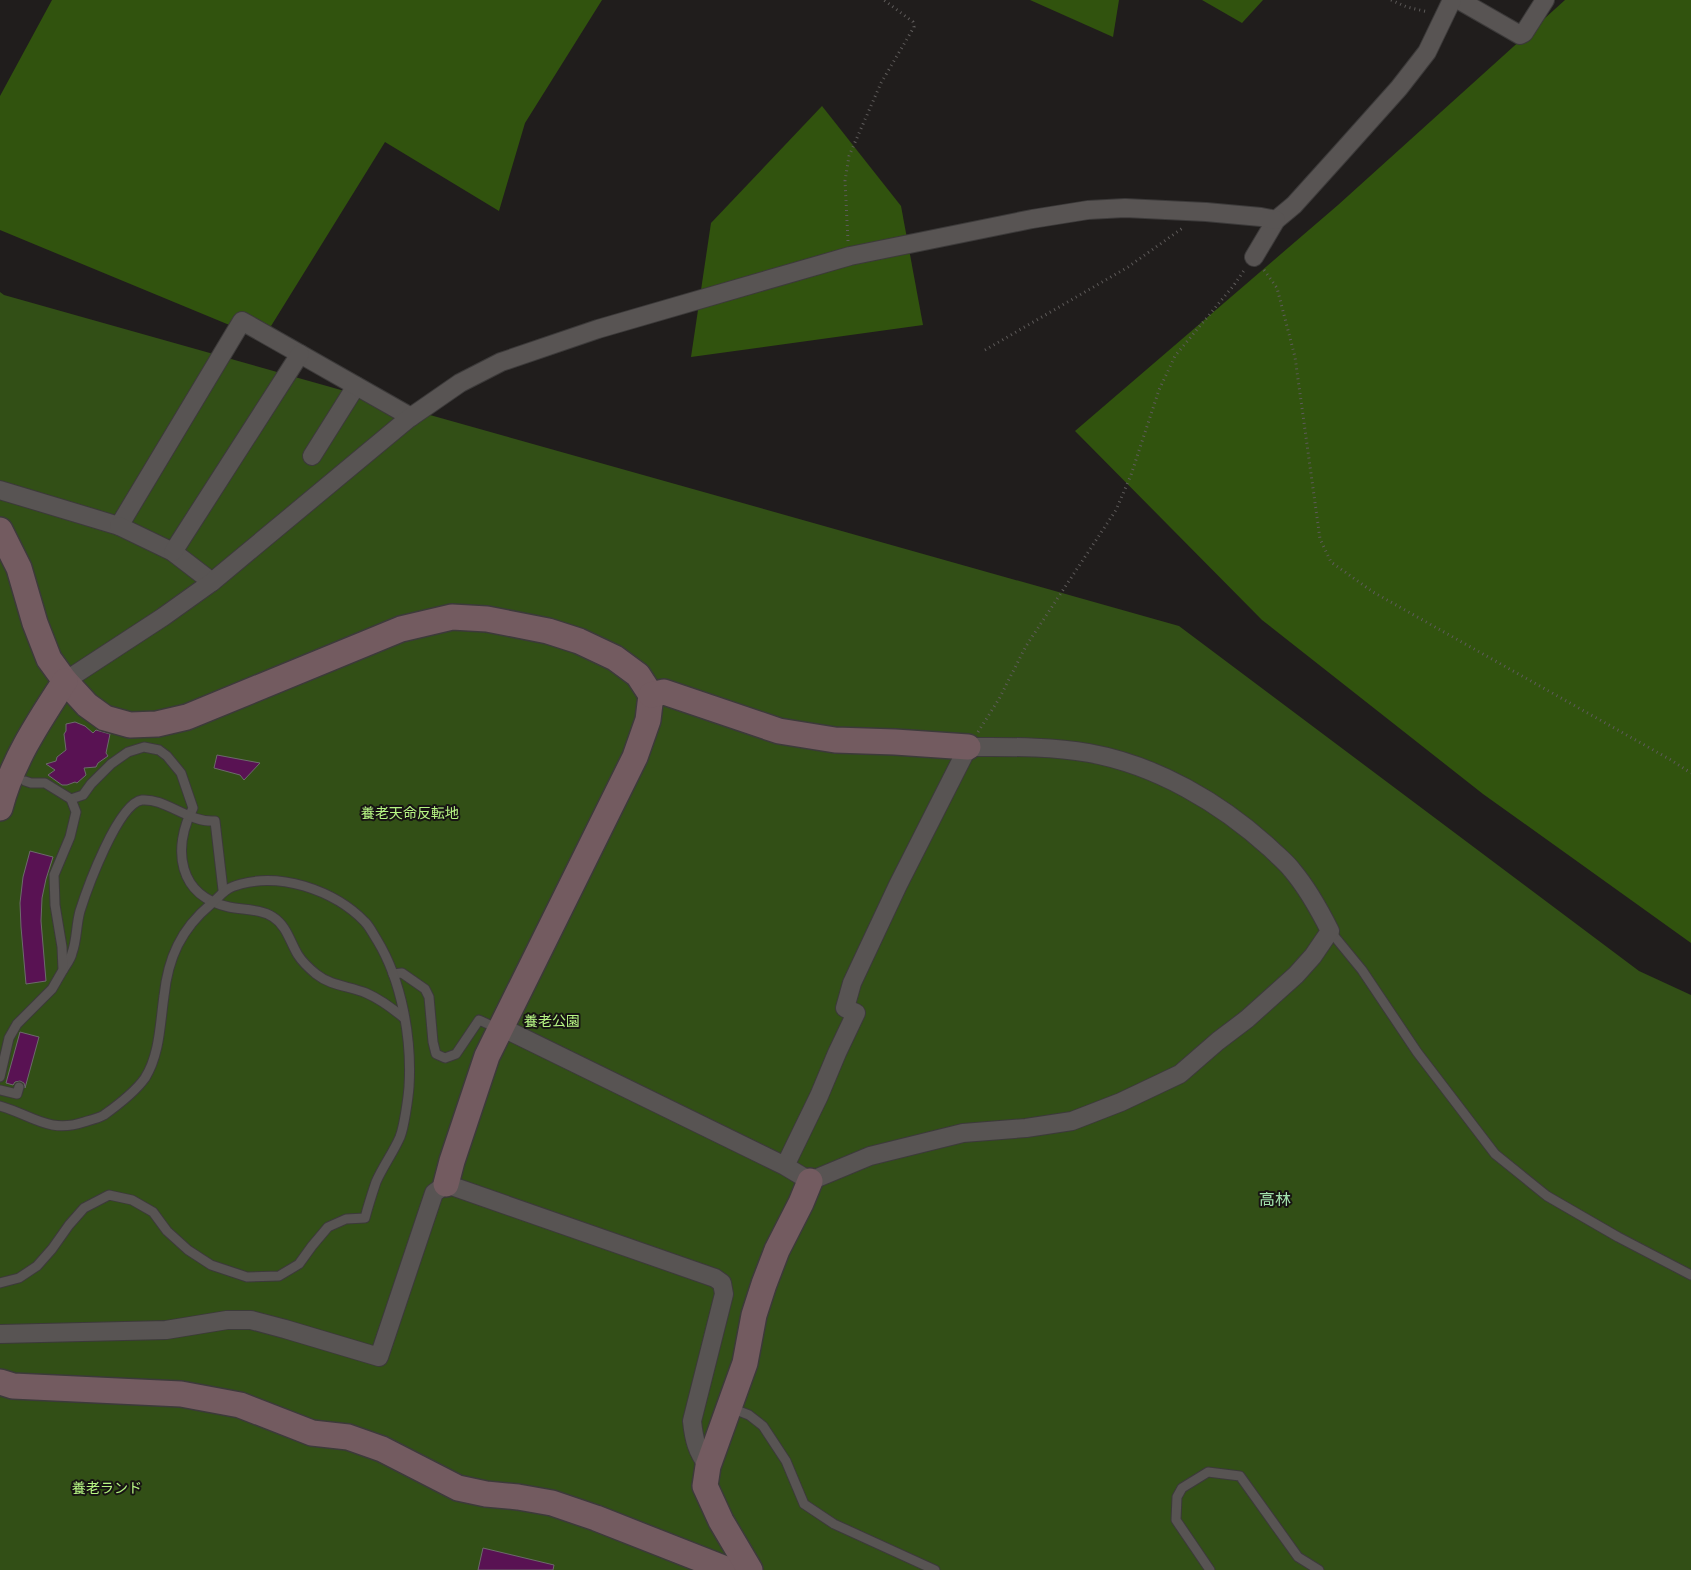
<svg xmlns="http://www.w3.org/2000/svg" width="1691" height="1570" font-family="Manrope,'Noto Sans JP',sans-serif">
<style>
.green{fill:#324f16}
.forest{fill:#31530e}
.building{fill:#591253;stroke:#6d6a6c}
.lines{fill:none;stroke-linecap:round;stroke-linejoin:round}
.lane-casing{stroke:#3c3a3a;stroke-width:11}
.street-casing{stroke:#3c3a3a;stroke-width:20}
.secondary-casing{stroke:#3c3a3a;stroke-width:28}
.path{stroke:#5e5b5a;stroke-width:3;stroke-dasharray:1 4;stroke-linecap:butt}
.lane{stroke:#585453;stroke-width:9}
.street{stroke:#585453;stroke-width:18}
.secondary{stroke:#735b60;stroke-width:25}
.labels{text-anchor:middle;dominant-baseline:central;stroke-width:4;stroke-linejoin:round;paint-order:stroke}
.park-label{font-size:14px;fill:#b7f684;stroke:#171413}
.quarter-label{font-size:16px;fill:#a2e2ac;stroke:#171413}
</style>
<rect width="100%" height="100%" fill="#201d1c"/>
<polygon class="green" points="0,292 4,295 1179,626 1639,971 1691,995 1691,1570 0,1570"/>
<g class="forest">
<polygon points="52,0 602,0 525,123 499,211 385,142 263,339 0,230 0,96"/>
<polygon points="1030,0 1119,0 1113,37"/>
<polygon points="1202,0 1263,0 1242,23"/>
<polygon points="1565,0 1691,0 1691,943 1483,794 1262,620 1075,431 1338,205"/>
<polygon points="822,106 901,206 923,325 691,357 711,223"/>
</g>
<g class="building">
<polygon points="75,722 85,726 93,733 96,730 110,734 106,753 108,756 98,763 96,767 84,768 86,775 77,783 75,782 67,785 62,785 48,775 55,770 46,764 56,761 57,757 66,750 64,734 66,731 66,724"/>
<polygon points="217,755 260,763 244,780 240,775 214,768"/>
<polygon points="30,851 53,857 46,879 42,898 41,921 46,981 26,984 21,927 20,903 23,877"/>
<polygon points="20,1032 39,1037 25,1088 24,1083 20,1081 15,1082 13,1085 6,1083"/>
<polygon points="483,1548 554,1565 553,1570 478,1570"/>
</g>
<g class="lines">
<g class="lane-casing">
<g id="lane">
<path d="M25,781L31,783H45L71,799L83,795L91,784L111,764L128,752L144,747L159,750L167,756L181,773L193,808C172,849 178,896 229,907C244,910 261,909 273,917C287,926 290,942 298,955C303,963 310,969 316,974C331,986 349,986 366,993C380,999 392,1008 404,1018"/>
<polyline points="1330,931 1362,970 1417,1052 1495,1154 1547,1196 1618,1237 1691,1275"/>
<path d="M63,970C66,965 71,959 72,953C77,940 76,925 80,911C87,889 118,803 142,800C165,798 189,823 215,821L223,890"/>
<polyline points="393,974 402,973 425,989 429,997 433,1042 436,1054 445,1058 456,1054 479,1020 490,1025"/>
<polyline points="0,1077 9,1038 17,1024 52,989 63,970 62,947 55,905 54,875 70,837 76,812 71,799"/>
<polyline points="0,1090 17,1094 19,1087"/>
<path d="M0,1106C32,1115 49,1134 84,1122C91,1120 99,1118 104,1115C118,1105 135,1092 145,1078C160,1054 160,1023 164,996C168,958 181,929 211,904C224,893 223,889 241,884C263,878 283,880 304,886C327,893 348,904 365,922C370,927 373,934 377,940C402,981 412,1039 409,1087C408,1099 404,1127 400,1137C393,1153 383,1166 376,1182C372,1194 368,1206 365,1218L346,1219L328,1227L312,1246L299,1264L279,1276L247,1277L211,1265L188,1250L167,1231L153,1212L132,1200L109,1195L84,1208L69,1225L52,1249L37,1266L19,1278L0,1283"/>
<polyline points="731,1408 749,1415 763,1426 786,1461 804,1504 834,1524 935,1570"/>
<polyline points="1210,1570 1176,1520 1177,1497 1182,1488 1208,1472 1240,1476 1298,1557 1319,1570"/>
</g>
</g>
<g class="street-casing">
<g id="street">
<polyline points="1459,0 1520,35 1524,33 1545,0"/>
<polyline points="1254,257 1276,220 1294,205 1340,154 1399,88 1427,52 1452,0"/>
<polyline points="312,456 356,386"/>
<polyline points="0,490 119,526 242,321 411,417"/>
<polyline points="119,526 173,552 212,582"/>
<polyline points="173,552 300,354"/>
<polyline points="65,681 163,617 212,582 408,419 460,383 501,362 598,329 850,256 1032,219 1088,210 1125,208 1206,212 1261,217 1276,220"/>
<path d="M501,1027L785,1166L810,1181L870,1156L963,1133L1026,1128L1072,1121L1121,1102L1180,1074L1218,1041L1247,1019L1296,975L1313,956L1330,931C1319,909 1308,889 1292,870C1286,862 1278,856 1271,849C1221,803 1156,765 1089,753C1049,746 1009,747 968,747L898,885L852,983L845,1008L856,1013L837,1053L819,1096L785,1166"/>
<path d="M0,1334L166,1330L227,1320H251L285,1329L379,1357L434,1193L446,1184L715,1278L722,1283L724,1294L692,1421C694,1440 697,1451 708,1466"/>
</g>
</g>
<g class="secondary-casing">
<g id="secondary">
<polyline points="0,530 19,568 35,623 49,659 65,681 87,705 105,718 130,725 157,724 187,717 401,629 452,617 487,619 548,631 579,641 615,658 638,675 651,695 648,720 635,757 487,1056 452,1161 446,1184"/>
<polyline points="651,695 664,692 779,731 835,740 895,742 968,747"/>
<path d="M0,808C12,761 39,721 65,681"/>
<polyline points="0,1382 13,1386 181,1394 240,1405 312,1433 348,1437 382,1449 458,1488 486,1494 518,1497 552,1503 596,1518 728,1570"/>
<polyline points="750,1570 721,1521 705,1486 708,1466 745,1363 754,1315 764,1284 777,1250 801,1203 810,1181"/>
</g>
</g>
<g class="path">
<polyline points="1391,0 1407,7 1428,12"/>
<polyline points="848,241 845,181 849,156 881,83 914,27 913,22 884,0"/>
<polyline points="1264,270 1277,288 1295,357 1320,539 1331,562 1373,592 1671,760 1691,773"/>
<polyline points="985,350 1128,267 1184,227"/>
<polyline points="978,732 999,699 1026,646 1116,510 1131,475 1159,390 1175,356 1234,285 1245,269"/>
</g>
<use href="#lane" class="lane"/>
<use href="#street" class="street"/>
<use href="#secondary" class="secondary"/>
</g>
<g class="labels">
<g class="park-label">
<text x="410" y="812">養老天命反転地</text>
<text x="552" y="1020">養老公園</text>
<text x="107" y="1487">養老ランド</text>
</g>
<g class="quarter-label">
<text x="1275" y="1199">高林</text>
</g>
</g>
</svg>
